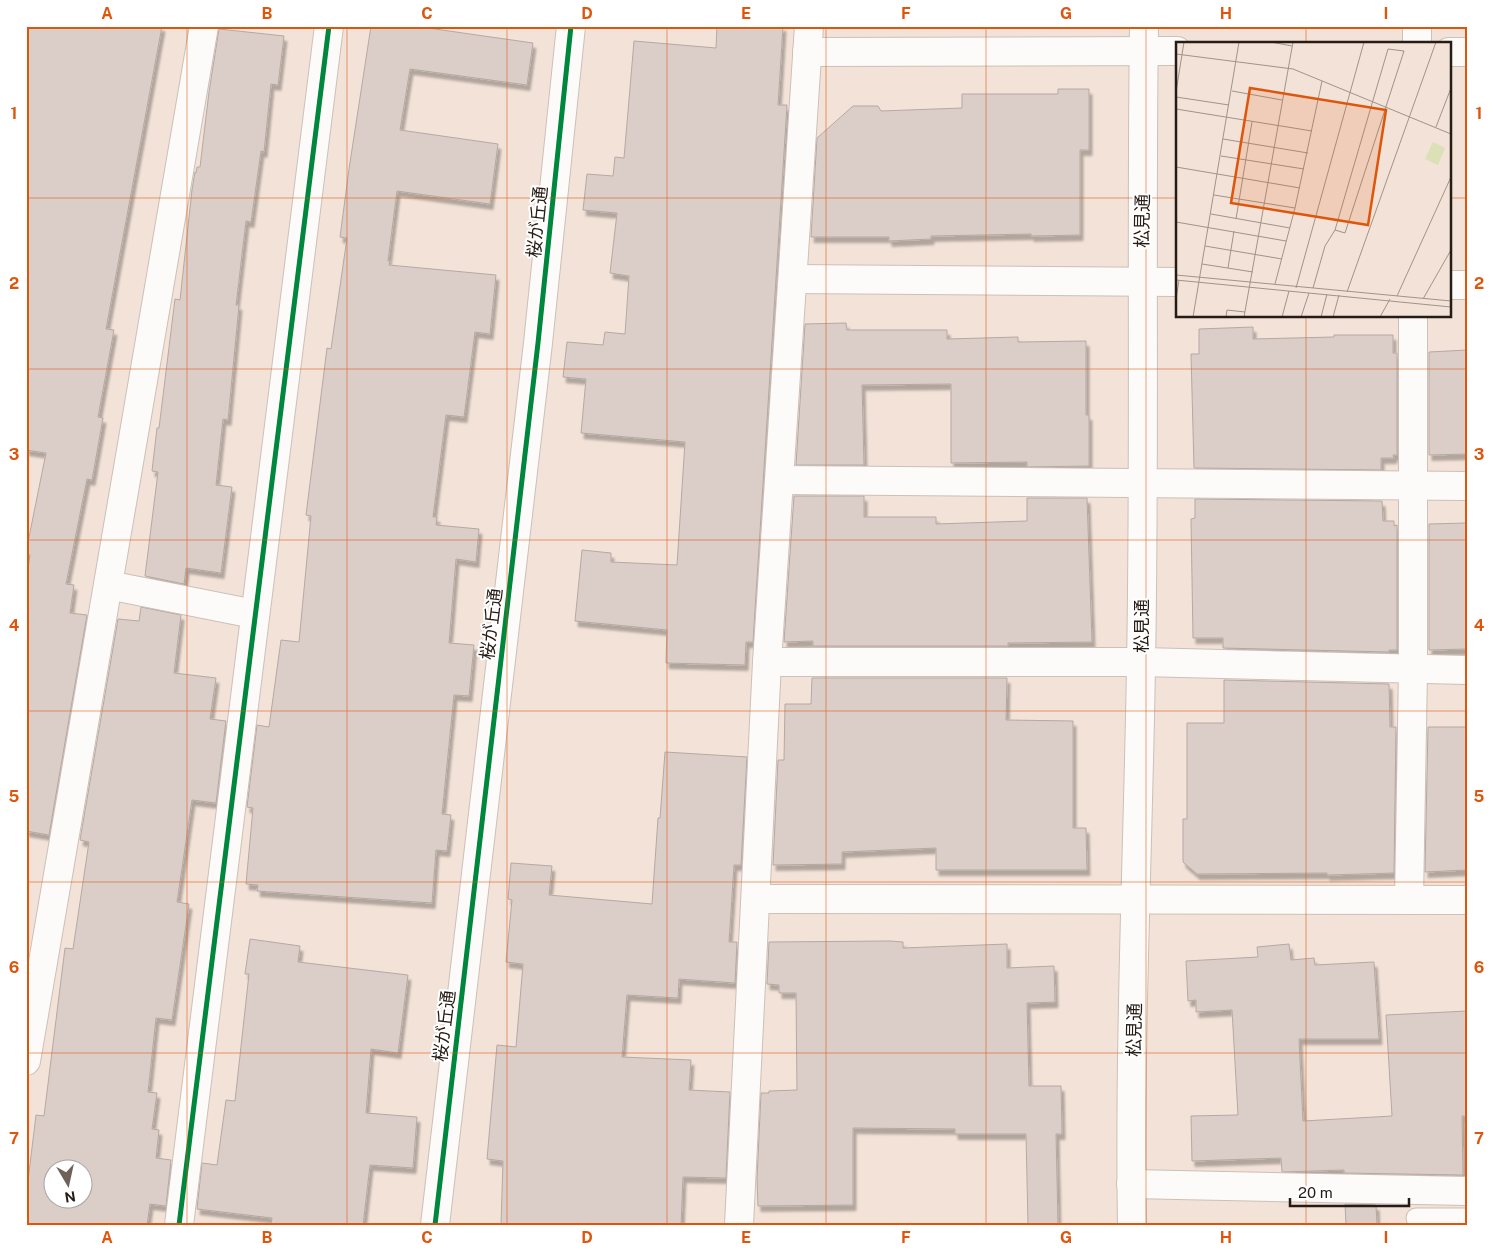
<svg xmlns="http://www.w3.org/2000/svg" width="1493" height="1251" font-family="'Public Sans','Noto Sans JP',sans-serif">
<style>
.building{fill:#dbcdc8;stroke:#b6a8a3;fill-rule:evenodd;filter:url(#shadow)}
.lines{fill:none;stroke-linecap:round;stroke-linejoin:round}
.service-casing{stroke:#ccc0b7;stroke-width:21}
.minor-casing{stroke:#ccc0b7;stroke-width:30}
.tertiary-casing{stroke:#ccc0b7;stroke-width:30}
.service{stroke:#fdfbf9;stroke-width:19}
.minor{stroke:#fdfbf9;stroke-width:28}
.tertiary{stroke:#fdfbf9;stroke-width:28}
.cycleway-casing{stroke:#fff;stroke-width:8}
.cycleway{stroke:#00873e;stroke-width:5}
.grid{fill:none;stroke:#de560c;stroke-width:1;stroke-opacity:0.55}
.labels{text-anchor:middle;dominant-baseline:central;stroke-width:4;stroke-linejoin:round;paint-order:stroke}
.street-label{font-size:18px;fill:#271c15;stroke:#fff}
.inset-road{fill:none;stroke:#a19389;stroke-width:1}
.view{fill:#de560c;fill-opacity:0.15;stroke:#de560c;stroke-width:2.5}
.inset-edge{fill:none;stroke:#271c15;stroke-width:2.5}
.neatline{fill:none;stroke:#de560c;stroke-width:2}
.grid-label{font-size:16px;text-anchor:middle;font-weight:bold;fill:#de560c}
</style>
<defs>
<filter id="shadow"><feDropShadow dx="3" dy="5.5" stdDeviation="1" flood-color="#0004"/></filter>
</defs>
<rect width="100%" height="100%" fill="#f2e2d7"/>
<g class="building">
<polygon points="26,26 162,26 106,329 114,330 98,417 103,418 92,480 87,479 66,584 74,585 70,613 87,615 49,835 26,831 26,582 30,555 26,554 26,552 46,453 26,450"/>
<polygon points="371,26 414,26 533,43 527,85 410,69 400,130 498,144 490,204 397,191 388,261 390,261 389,265 496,275 490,334 475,332 464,417 446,415 433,517 437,517 436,525 479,529 476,562 456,559 449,643 474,645 469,696 454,695 442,814 451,815 447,851 436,850 432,903 257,891 258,885 246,884 253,808 247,807 257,725 269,727 281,640 299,642 311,516 306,515 327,348 331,349 347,238 340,237 349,169"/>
<polygon points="717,26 783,26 778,105 787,105 753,642 746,642 745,665 666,663 667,630 575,621 582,550 611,553 611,562 677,565 685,442 581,433 586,379 563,377 567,342 603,345 605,332 625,334 629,276 610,273 617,213 583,210 587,174 613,176 615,157 624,158 634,41 716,48"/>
<polygon points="219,29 284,36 278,85 271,84 264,152 261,151 251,222 246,221 236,305 239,305 228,420 223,419 216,485 232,487 221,573 186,568 184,584 145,576 158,472 152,471 157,428 159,428 175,299 180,300 192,190 195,172 196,173 197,167 200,167 209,92"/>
<polygon points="1058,89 1089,89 1089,150 1080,150 1080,235 1031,236 1031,234 931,236 931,239 889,241 889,237 811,237 817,138 853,106 878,106 881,111 962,108 962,94 1058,94"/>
<polygon points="846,323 847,330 947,330 947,339 1018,337 1018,342 1086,341 1086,415 1089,415 1089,466 1027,467 1027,462 951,463 951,384 862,385 864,465 796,465 805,324"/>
<polygon points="1253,327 1253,339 1334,337 1334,335 1393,335 1393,353 1397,353 1397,455 1393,455 1394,458 1381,458 1381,470 1194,468 1191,354 1199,354 1199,329"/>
<polygon points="1467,350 1467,454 1429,455 1429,352"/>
<polygon points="794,496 864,496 864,517 936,517 936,524 1027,521 1027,498 1087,498 1092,642 1008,643 1008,646 813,646 813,641 784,642"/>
<polygon points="1195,499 1382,501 1383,521 1394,521 1394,526 1397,525 1397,650 1389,650 1389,652 1223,648 1223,638 1193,638 1191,519 1195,518"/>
<polygon points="1467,523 1467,649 1429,650 1429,524"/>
<path d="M141,607L181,615L174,673L216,678L210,719L226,721L216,803L192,800L177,902L189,904L172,1020L156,1018L148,1092L157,1093L152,1129L159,1130L156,1158L171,1160L166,1206L150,1204L147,1225H26V1197L36,1115L44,1116L65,948L73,949L89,842L80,840L118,619L139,621ZM52,1168H82V1198H52Z"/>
<polygon points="812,678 1007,678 1006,720 1073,721 1073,828 1086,828 1087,870 936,870 936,848 842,852 842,864 773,865 778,760 784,760 785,704 811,704"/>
<polygon points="1224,680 1389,684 1390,727 1396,727 1394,873 1327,875 1327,873 1197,874 1183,862 1183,819 1187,819 1187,723 1224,723"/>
<polygon points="1428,727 1467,727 1467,870 1425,872"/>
<polygon points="665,752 747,757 741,865 734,865 729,942 737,942 735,983 679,979 678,998 627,995 622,1057 691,1060 689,1090 730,1092 726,1178 683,1177 681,1225 501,1225 503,1161 487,1159 497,1045 516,1047 523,964 506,962 512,900 508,899 511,863 552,866 549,895 652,904 658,818 660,818"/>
<polygon points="250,939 300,946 298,962 408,975 398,1053 371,1049 366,1113 417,1117 413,1168 370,1165 363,1225 271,1225 272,1218 197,1209 202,1163 217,1165 226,1100 235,1101 249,974 245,974"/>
<polygon points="890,941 903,942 903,948 1007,944 1007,968 1054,966 1055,1002 1027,1003 1029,1086 1061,1086 1062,1134 1056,1134 1058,1225 1028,1225 1026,1134 955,1134 955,1129 853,1128 853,1205 758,1206 757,1179 761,1093 769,1093 769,1091 797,1090 796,993 779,993 779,985 767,984 769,942"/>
<polygon points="1289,944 1291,960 1314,958 1315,965 1374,962 1379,1039 1299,1039 1303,1121 1392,1116 1386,1015 1467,1011 1467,1116 1462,1116 1463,1175 1344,1173 1344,1170 1282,1172 1281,1158 1192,1161 1191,1116 1238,1115 1232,1010 1196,1012 1196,1000 1188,1001 1186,961 1258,957 1257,947"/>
<polygon points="1345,1204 1376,1205 1377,1225 1346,1225"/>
</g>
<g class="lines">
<g class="service-casing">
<polyline id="service" points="1416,1218 1467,1218"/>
</g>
<g class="minor-casing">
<g id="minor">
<polyline points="1417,26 1417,44"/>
<polyline points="807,52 1177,51"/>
<polyline points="1449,52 1467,52"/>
<polyline points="793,279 1177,282"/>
<polyline points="1449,285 1467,285"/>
<polyline points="780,480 1467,486"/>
<polyline points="108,585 254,614"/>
<polyline points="767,662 1141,662 1467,670"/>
<polyline points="756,899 1467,900"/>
<polyline points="1409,900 1413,670 1413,316"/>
<polyline points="26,1061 204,26"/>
<polyline points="1131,1184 1467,1191"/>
<polyline points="179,1225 329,26"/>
<polyline points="739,1225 767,662 809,26"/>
</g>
</g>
<g class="tertiary-casing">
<g id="tertiary">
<polyline points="435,1225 538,343 571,26"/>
<path d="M1132,1225C1129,1038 1138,851 1141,665C1145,452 1141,239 1144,26"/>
</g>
</g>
<use href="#service" class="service"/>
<use href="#minor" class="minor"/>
<use href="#tertiary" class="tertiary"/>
<g class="cycleway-casing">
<g id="cycleway">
<polyline points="179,1225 329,26"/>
<polyline points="435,1225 538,343 571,26"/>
</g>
</g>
<use href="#cycleway" class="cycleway"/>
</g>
<path class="grid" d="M187,26V1225M347,26V1225M507,26V1225M667,26V1225M826,26V1225M986,26V1225M1146,26V1225M1306,26V44M26,198H1177M1449,198H1467M1306,316V1225M26,369H1467M26,540H1467M26,711H1467M26,882H1467M26,1053H1467"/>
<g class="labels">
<g class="street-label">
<text transform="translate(1142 221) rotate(-89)">松見通</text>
<text transform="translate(537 222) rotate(-84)">桜が丘通</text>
<text transform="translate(491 624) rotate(-83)">桜が丘通</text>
<text transform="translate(1141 626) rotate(-90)">松見通</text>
<text transform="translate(444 1026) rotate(-83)">桜が丘通</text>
<text transform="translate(1134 1030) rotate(-89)">松見通</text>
</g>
</g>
<g transform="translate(1176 42)">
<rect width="275" height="275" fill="#f2e2d7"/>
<path d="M257,100L269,106L262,123L249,117Z" fill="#dbe0b7"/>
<path class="inset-road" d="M95,0L116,4M0,12L117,27L275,92M56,49L106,58M0,50L8,0M0,55L53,63M0,67L136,89M260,85L275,46M47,97L132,111M45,114L128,127M0,125L124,146M38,153L119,166M35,172L114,186M60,177L76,80M0,180L110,199M29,204L106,217M26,222L77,230M52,226L58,189M0,233L275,259M0,238L275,265M99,242L119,166L146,39M120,246L188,0M137,246L149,204L159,188L212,7L228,9L169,191L159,188M171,250L260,0M221,254L275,135M0,257L3,238M247,257L275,208M17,275L63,0M50,275L51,268L69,270M68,275L117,0M106,275L113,249M125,275L133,251M145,275L151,252M157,275L163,253M204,275L214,257"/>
<path class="view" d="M74,46L210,68L192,183L55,161Z"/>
<rect width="275" height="275" class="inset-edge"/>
</g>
<rect width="1493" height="1251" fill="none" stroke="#ffffff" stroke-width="55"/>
<g transform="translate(68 1184) rotate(171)"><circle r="24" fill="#ffffff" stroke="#a9a4a1"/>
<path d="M0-4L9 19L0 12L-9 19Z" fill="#6e6159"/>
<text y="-8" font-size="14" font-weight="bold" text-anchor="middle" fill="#271c15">N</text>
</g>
<path d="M1290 1198v8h119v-8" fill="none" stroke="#271c15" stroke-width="2.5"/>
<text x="1298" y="1198" font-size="15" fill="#271c15" stroke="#ffffff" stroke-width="4" paint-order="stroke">20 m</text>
<rect x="28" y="28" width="1438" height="1196" class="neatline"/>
<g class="grid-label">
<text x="107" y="19">A</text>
<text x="267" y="19">B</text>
<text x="427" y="19">C</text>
<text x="587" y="19">D</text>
<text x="746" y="19">E</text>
<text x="906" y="19">F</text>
<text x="1066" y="19">G</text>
<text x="1226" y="19">H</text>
<text x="1386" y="19">I</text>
<text x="14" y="119">1</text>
<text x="1479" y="119">1</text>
<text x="14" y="289">2</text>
<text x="1479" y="289">2</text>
<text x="14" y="460">3</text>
<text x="1479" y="460">3</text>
<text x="14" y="631">4</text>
<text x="1479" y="631">4</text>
<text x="14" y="802">5</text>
<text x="1479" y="802">5</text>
<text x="14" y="973">6</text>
<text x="1479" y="973">6</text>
<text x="14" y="1144">7</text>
<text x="1479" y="1144">7</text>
<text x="107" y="1243">A</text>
<text x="267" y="1243">B</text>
<text x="427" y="1243">C</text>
<text x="587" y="1243">D</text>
<text x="746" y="1243">E</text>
<text x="906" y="1243">F</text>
<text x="1066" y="1243">G</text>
<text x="1226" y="1243">H</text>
<text x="1386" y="1243">I</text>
</g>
</svg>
